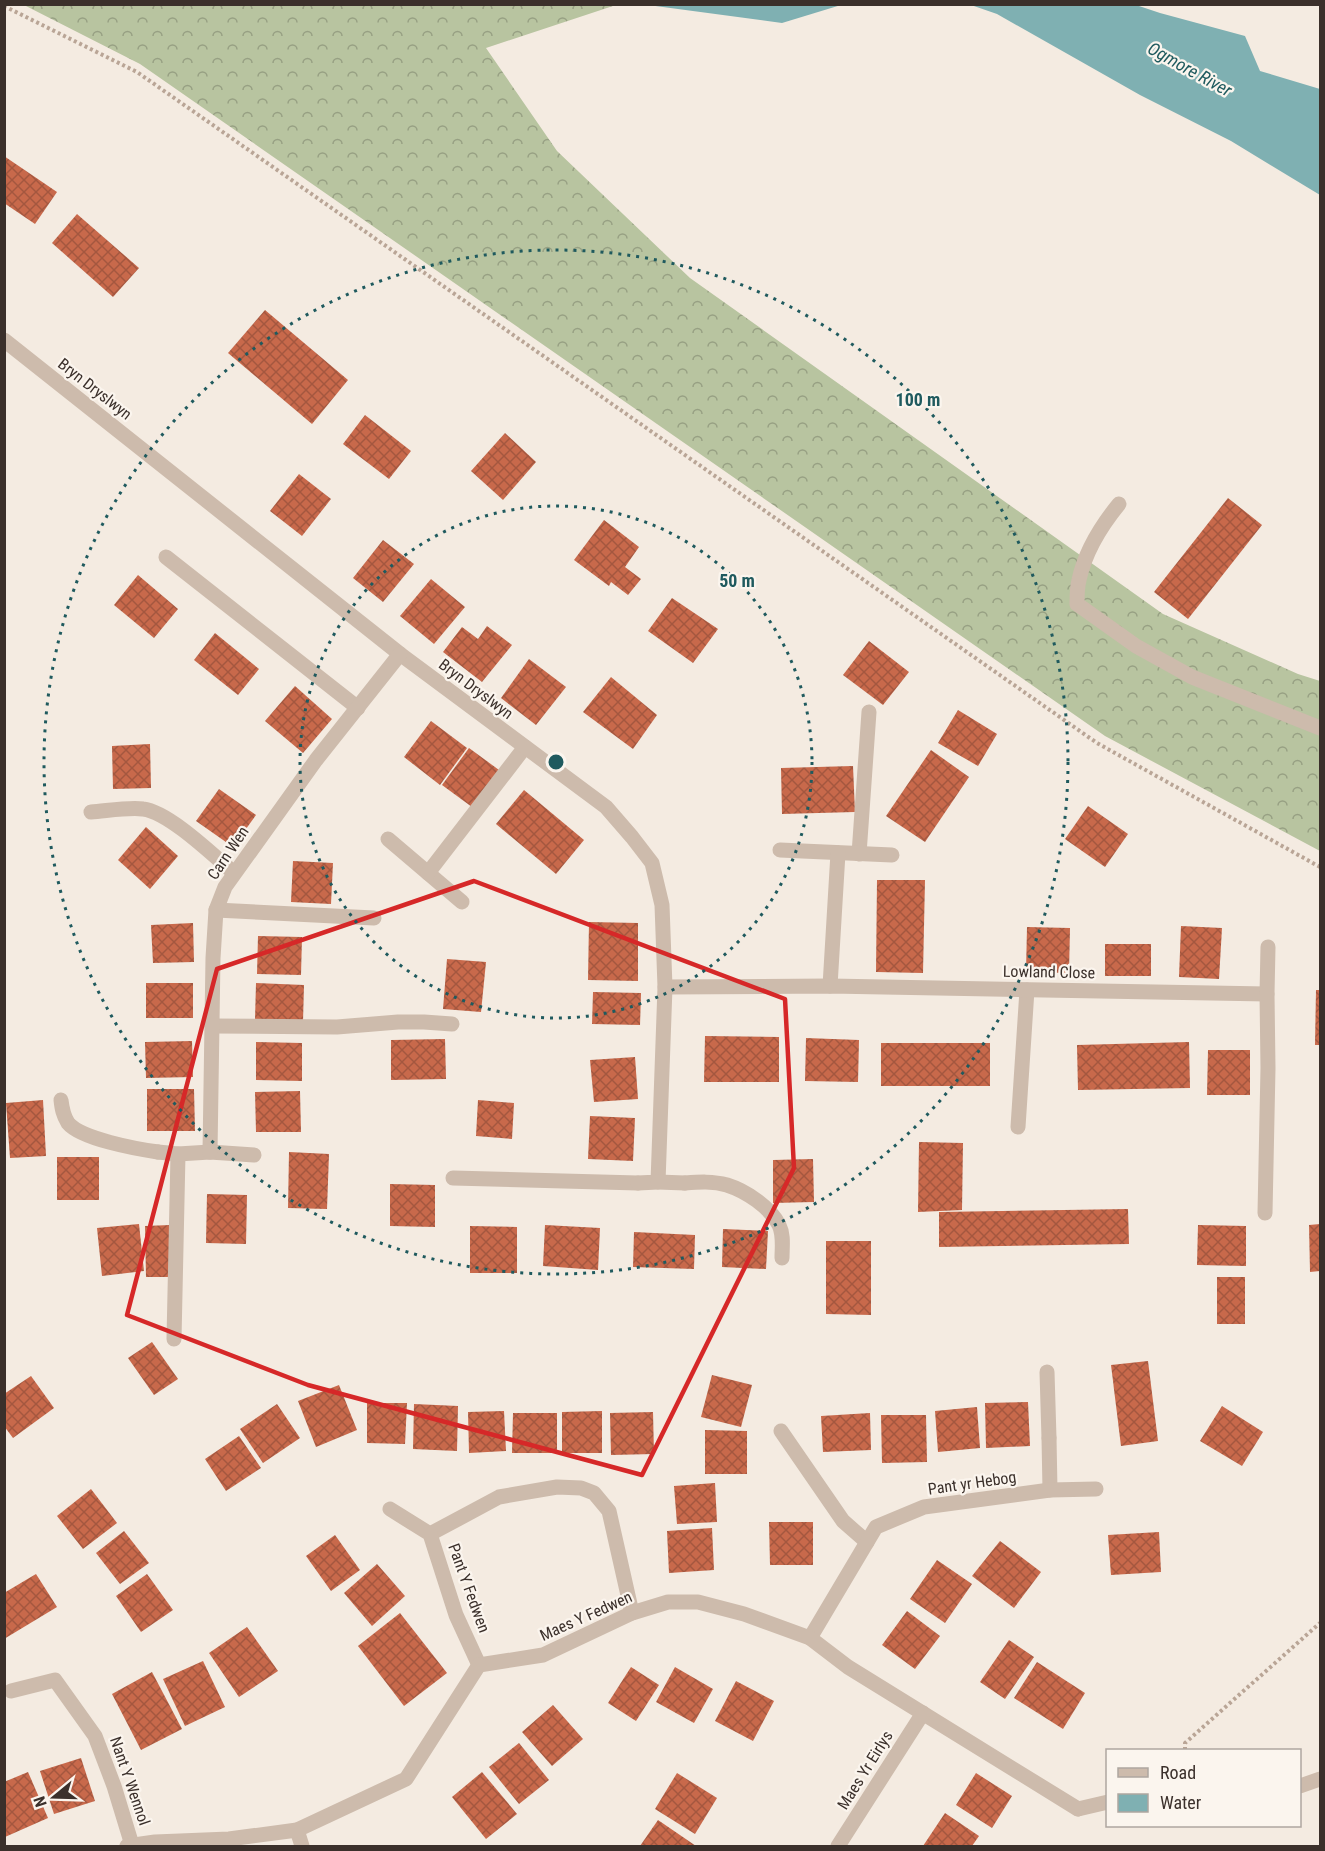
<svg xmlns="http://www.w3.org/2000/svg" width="1325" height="1851" font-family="'Roboto Condensed',sans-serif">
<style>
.forest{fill:url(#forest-crowns)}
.water{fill:#7fb0b2}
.building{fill:url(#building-cross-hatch)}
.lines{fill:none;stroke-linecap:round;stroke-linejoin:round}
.path{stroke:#b9a596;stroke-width:4;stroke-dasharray:3 3;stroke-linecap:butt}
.lane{stroke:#cdbbac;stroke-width:15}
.street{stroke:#cdbbac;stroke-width:15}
.marked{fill:none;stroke:#d62828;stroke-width:4.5;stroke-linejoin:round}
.ring{fill:none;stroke:#1f5a5e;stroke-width:3;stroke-dasharray:3 6}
.labels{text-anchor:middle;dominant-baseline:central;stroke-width:4.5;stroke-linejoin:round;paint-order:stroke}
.street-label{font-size:16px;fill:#3b302b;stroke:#fbf5ee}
.water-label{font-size:18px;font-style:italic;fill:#1f5a5e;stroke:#fbf5ee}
.centre{fill:#1f5a5e;stroke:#fbf5ee;stroke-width:3}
.ring-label{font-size:18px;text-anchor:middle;font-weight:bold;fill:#1f5a5e;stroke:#fbf5ee;stroke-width:4.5;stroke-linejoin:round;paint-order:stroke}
</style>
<defs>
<pattern id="forest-crowns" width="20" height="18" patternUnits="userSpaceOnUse" patternTransform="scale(1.5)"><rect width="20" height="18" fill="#b8c4a0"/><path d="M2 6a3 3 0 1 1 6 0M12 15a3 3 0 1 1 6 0" fill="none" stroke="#97a083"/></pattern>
<pattern id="building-cross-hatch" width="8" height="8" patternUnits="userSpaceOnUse" patternTransform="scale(1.5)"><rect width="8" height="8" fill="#c8694b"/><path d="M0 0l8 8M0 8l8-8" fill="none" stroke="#a4573f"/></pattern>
</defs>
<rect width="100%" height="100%" fill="#f4ebe1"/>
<polygon class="forest" points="24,5 616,5 486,48 557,151 690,278 1163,614 1298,674 1320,681 1320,851 1105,736 140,64"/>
<g class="water">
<polygon points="648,5 841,5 782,23"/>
<polygon points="971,5 1136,5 1160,13 1245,36 1260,71 1320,89 1320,195 1231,141 1140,95 997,14"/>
</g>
<g class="building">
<polygon points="4,156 57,192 35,224 4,203"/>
<polygon points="77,214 139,268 113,297 52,243"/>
<polygon points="265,310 348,380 312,424 228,353"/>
<polygon points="365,415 411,451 389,479 343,444"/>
<polygon points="505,433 536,462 503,500 471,471"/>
<polygon points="299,474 331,499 302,536 270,511"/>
<polygon points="1228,498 1262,525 1188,619 1154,592"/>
<polygon points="604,520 639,547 625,567 641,579 628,595 611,582 609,586 574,560"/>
<polygon points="383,540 414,564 383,602 353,578"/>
<polygon points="138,575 178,609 154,638 114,605"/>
<polygon points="431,579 465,607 434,644 400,616"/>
<polygon points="672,598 718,629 693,663 648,631"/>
<polygon points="487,626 512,645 482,682 443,652 462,627 478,639"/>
<polygon points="215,633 259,669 238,695 194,660"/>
<polygon points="869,641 909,672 883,705 843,675"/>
<polygon points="529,659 566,687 536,725 501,698"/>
<polygon points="611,677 657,715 633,749 583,712"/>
<polygon points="295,686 332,719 303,753 265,721"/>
<polygon points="958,710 997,734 978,766 938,743"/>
<polygon points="431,721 467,748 440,785 404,757"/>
<polygon points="150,744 151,788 113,789 112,746"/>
<polygon points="469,748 499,770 472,807 442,785"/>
<polygon points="931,750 969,777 925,842 886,816"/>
<polygon points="853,766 855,812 782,814 781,768"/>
<polygon points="219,789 256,815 233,847 196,821"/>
<polygon points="524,790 584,840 556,874 496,824"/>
<polygon points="1088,806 1128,834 1105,867 1065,839"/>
<polygon points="146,827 178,856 150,889 118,860"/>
<polygon points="293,861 333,863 331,904 291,902"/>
<polygon points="877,880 925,880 923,973 876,972"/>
<polygon points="589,922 638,923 638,981 588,980"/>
<polygon points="193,923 194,962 153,963 151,925"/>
<polygon points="1181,926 1222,928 1219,979 1179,977"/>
<polygon points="1027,927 1070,928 1069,973 1026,972"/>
<polygon points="258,936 302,937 301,975 257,974"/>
<rect x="1105" y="944" width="46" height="32"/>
<polygon points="447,959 486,962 481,1012 443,1009"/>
<rect x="146" y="983" width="47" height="35"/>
<polygon points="256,983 304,985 303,1022 255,1020"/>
<polygon points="1316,990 1320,990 1320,1045 1315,1045"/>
<polygon points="593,992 641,993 640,1025 592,1024"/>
<polygon points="705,1036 779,1037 779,1082 704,1082"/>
<polygon points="806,1038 859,1040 858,1082 805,1081"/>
<polygon points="445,1039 446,1079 391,1080 391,1040"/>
<polygon points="192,1041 193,1077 146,1078 145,1042"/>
<polygon points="256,1042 302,1043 302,1081 256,1080"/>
<polygon points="1189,1042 1190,1088 1078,1090 1077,1045"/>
<rect x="881" y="1043" width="109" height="43"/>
<polygon points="1208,1050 1250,1050 1250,1095 1207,1095"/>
<polygon points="635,1057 638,1099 594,1102 590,1060"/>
<polygon points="147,1089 194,1089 195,1131 147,1131"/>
<polygon points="300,1091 301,1132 256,1132 255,1092"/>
<polygon points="43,1100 46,1156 10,1158 6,1103"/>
<polygon points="478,1100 514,1103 512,1139 476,1136"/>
<polygon points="590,1116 635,1118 633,1161 588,1159"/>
<polygon points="919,1142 963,1143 962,1210 918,1212"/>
<polygon points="289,1152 329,1154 327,1209 288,1208"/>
<rect x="57" y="1157" width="42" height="43"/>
<polygon points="813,1159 814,1202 773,1203 773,1160"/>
<polygon points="390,1184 435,1185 435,1227 390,1226"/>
<polygon points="207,1194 247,1195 246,1244 206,1243"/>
<polygon points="1128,1209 1129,1244 939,1247 939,1212"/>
<polygon points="139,1224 144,1271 102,1276 97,1228"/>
<polygon points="1320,1224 1320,1271 1310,1272 1309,1225"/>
<polygon points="170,1225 171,1277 146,1277 145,1226"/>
<polygon points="545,1225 600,1228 598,1270 543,1266"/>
<polygon points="1198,1225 1246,1226 1246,1266 1197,1265"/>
<polygon points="470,1226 517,1227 517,1273 470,1273"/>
<polygon points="723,1229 768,1231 766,1269 722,1267"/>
<polygon points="634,1232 695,1235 694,1269 633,1267"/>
<polygon points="826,1241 871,1241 871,1315 826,1314"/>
<rect x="1217" y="1277" width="28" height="47"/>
<polygon points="152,1342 178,1379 154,1395 128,1358"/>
<polygon points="1148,1361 1158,1441 1121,1446 1111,1365"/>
<polygon points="712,1375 752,1385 741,1427 701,1417"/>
<polygon points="31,1376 54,1408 13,1438 4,1426 4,1394"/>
<polygon points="339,1385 357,1430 316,1447 298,1401"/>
<polygon points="1028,1402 1030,1446 986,1448 985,1403"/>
<polygon points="367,1403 407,1403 405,1444 367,1443"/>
<polygon points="277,1404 300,1438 263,1463 240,1429"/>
<polygon points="414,1404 458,1406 457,1451 413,1449"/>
<polygon points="1222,1406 1263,1432 1242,1466 1200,1441"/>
<polygon points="977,1407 980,1448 938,1452 935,1411"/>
<polygon points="504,1411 506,1451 469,1453 468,1412"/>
<polygon points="602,1411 602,1453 562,1453 562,1412"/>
<polygon points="653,1412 654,1454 611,1455 610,1413"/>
<polygon points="513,1413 557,1413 557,1453 512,1453"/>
<polygon points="870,1413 871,1450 823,1452 821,1416"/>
<polygon points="881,1415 926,1415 927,1462 882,1463"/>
<polygon points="705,1430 747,1431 747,1474 705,1474"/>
<polygon points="239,1436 261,1468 226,1491 205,1459"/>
<polygon points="715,1483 717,1522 677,1524 674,1486"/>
<polygon points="91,1489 117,1523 83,1549 57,1516"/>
<polygon points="769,1522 813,1522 813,1565 770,1565"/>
<polygon points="712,1528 714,1570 669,1573 667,1531"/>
<polygon points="124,1531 149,1563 120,1584 96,1553"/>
<polygon points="1159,1532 1161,1572 1111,1575 1108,1535"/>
<polygon points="335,1535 360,1570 331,1591 306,1556"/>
<polygon points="1000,1541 1041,1572 1014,1608 972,1576"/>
<polygon points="937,1560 972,1584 945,1623 910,1599"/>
<polygon points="377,1564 405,1596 372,1626 344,1593"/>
<polygon points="36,1574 57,1607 4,1639 4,1593"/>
<polygon points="147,1574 173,1610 141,1632 116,1596"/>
<polygon points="907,1611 940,1636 915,1669 882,1645"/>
<polygon points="400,1613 447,1673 404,1706 358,1646"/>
<polygon points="247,1627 278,1671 239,1697 209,1653"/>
<polygon points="1009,1640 1034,1657 1005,1699 980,1682"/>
<polygon points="203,1661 225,1707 185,1726 163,1679"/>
<polygon points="1037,1662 1085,1693 1063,1729 1014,1698"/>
<polygon points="631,1667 659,1685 636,1721 608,1703"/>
<polygon points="675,1667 713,1689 694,1723 656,1702"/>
<polygon points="152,1672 182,1729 141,1750 112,1694"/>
<polygon points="736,1681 774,1701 753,1741 715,1721"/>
<polygon points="553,1705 583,1739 552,1766 522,1732"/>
<polygon points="519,1743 549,1780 519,1804 489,1767"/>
<polygon points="81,1758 95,1801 54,1814 40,1771"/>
<polygon points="28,1772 48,1818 5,1837 4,1782"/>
<polygon points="482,1772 517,1814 486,1839 452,1797"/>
<polygon points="677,1773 717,1798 695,1834 655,1809"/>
<polygon points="976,1773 1012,1796 992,1828 956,1805"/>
<polygon points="945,1813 979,1836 972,1846 923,1846"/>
<polygon points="658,1820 696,1846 640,1846"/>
</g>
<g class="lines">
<g class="path">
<polyline points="4,6 137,72 1097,743 1320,867"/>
<polyline points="1185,1750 1185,1743 1320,1623"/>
</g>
<g class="lane">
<path d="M1119,504C1101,526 1085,552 1079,580C1077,588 1077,597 1077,604L1136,646L1192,677L1320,728"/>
<polyline points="166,557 358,708"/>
<path d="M91,812C106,811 129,807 143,809C169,812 214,856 234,873"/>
<polyline points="388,839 462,902"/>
<polyline points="859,854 869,712"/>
<polyline points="428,873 525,747"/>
<polyline points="216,910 374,918"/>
<polyline points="212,1026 337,1027 398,1022 424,1022 452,1024"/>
<path d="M61,1100C62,1109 63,1115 68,1123C81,1139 137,1149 158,1152"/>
<polyline points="1018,1127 1027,990"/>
<polyline points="453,1178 638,1183"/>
<path d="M685,1183C699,1182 713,1181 727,1185C746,1191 770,1207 779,1225C784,1235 782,1247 782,1258"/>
<polyline points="174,1339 178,1154"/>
<polyline points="1047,1372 1049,1438"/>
<polyline points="781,1431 843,1521 867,1542"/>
<polyline points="430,1534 499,1497 557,1487 581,1488 594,1493 609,1511 632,1613"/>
<polyline points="1300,1786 1320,1779"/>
<polyline points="1078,1809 1108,1802"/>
</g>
<g class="street">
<polyline points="4,340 400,654 606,807 632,837 652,863 662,905 665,987 658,1182 638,1183"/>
<polyline points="780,850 892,855"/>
<polyline points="830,986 838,853"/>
<polyline points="665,987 830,986 1267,994"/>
<polyline points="158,1152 178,1154 210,1152 254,1155"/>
<polyline points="210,1152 213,958 216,910 225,887 316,760 400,654"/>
<polyline points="658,1182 685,1183"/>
<polyline points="1265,1213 1268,1068 1267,994 1268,947"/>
<polyline points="1049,1438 1050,1490"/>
<polyline points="390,1509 430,1534 456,1615 479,1665"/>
<polyline points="810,1638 876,1527 924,1507 1050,1490 1096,1489"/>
<polyline points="11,1691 55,1680 95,1736 114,1786 132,1845"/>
<polyline points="297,1830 302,1846"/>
<polyline points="127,1846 155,1842 229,1839 297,1830 406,1779 479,1665 543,1655 632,1613 668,1602 698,1602 744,1614 810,1638 848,1667 1078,1809"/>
<polyline points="838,1846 923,1713"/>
</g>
</g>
<path class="marked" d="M474,881L785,999L794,1168L642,1475L308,1385L127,1315L217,969Z"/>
<g class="ring">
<circle cx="556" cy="762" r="256"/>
<circle cx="556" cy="762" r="512"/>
</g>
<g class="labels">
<g class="street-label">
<text transform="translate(95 389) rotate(38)">Bryn Dryslwyn</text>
<text transform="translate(476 689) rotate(37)">Bryn Dryslwyn</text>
<text transform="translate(228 853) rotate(-56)">Carn Wen</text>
<text transform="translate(1049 972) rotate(1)">Lowland Close</text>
<text transform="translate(972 1483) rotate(-8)">Pant yr Hebog</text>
<text transform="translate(469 1588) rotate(70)">Pant Y Fedwen</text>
<text transform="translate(586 1616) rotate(-24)">Maes Y Fedwen</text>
<text transform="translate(865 1770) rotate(-58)">Maes Yr Eirlys</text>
<text transform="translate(130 1781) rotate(71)">Nant Y Wennol</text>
</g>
<g class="water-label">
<text transform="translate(1190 69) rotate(29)">Ogmore River</text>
</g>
</g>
<circle cx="556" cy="762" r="9" class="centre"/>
<g class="ring-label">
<text x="918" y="406">100 m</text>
<text x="737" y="587">50 m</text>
</g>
<rect width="1325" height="1851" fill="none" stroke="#3b302b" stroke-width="12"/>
<rect x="1106" y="1749" width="195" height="78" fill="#fbf5ee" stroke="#aea6a0" stroke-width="1.5"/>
<rect x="1118" y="1768" width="30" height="9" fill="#cdbbac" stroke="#aea6a0" stroke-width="1.5"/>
<text x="1160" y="1779" font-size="18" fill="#3b302b">Road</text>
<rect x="1118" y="1794" width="30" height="18" fill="#7fb0b2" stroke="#aea6a0" stroke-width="1.5"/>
<text x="1160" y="1809" font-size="18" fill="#3b302b">Water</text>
<g transform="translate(54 1797) rotate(251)" stroke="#fbf5ee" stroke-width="4.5" paint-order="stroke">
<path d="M0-4.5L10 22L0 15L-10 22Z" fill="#3b302b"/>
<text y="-9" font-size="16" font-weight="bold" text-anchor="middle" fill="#3b302b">N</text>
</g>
</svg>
